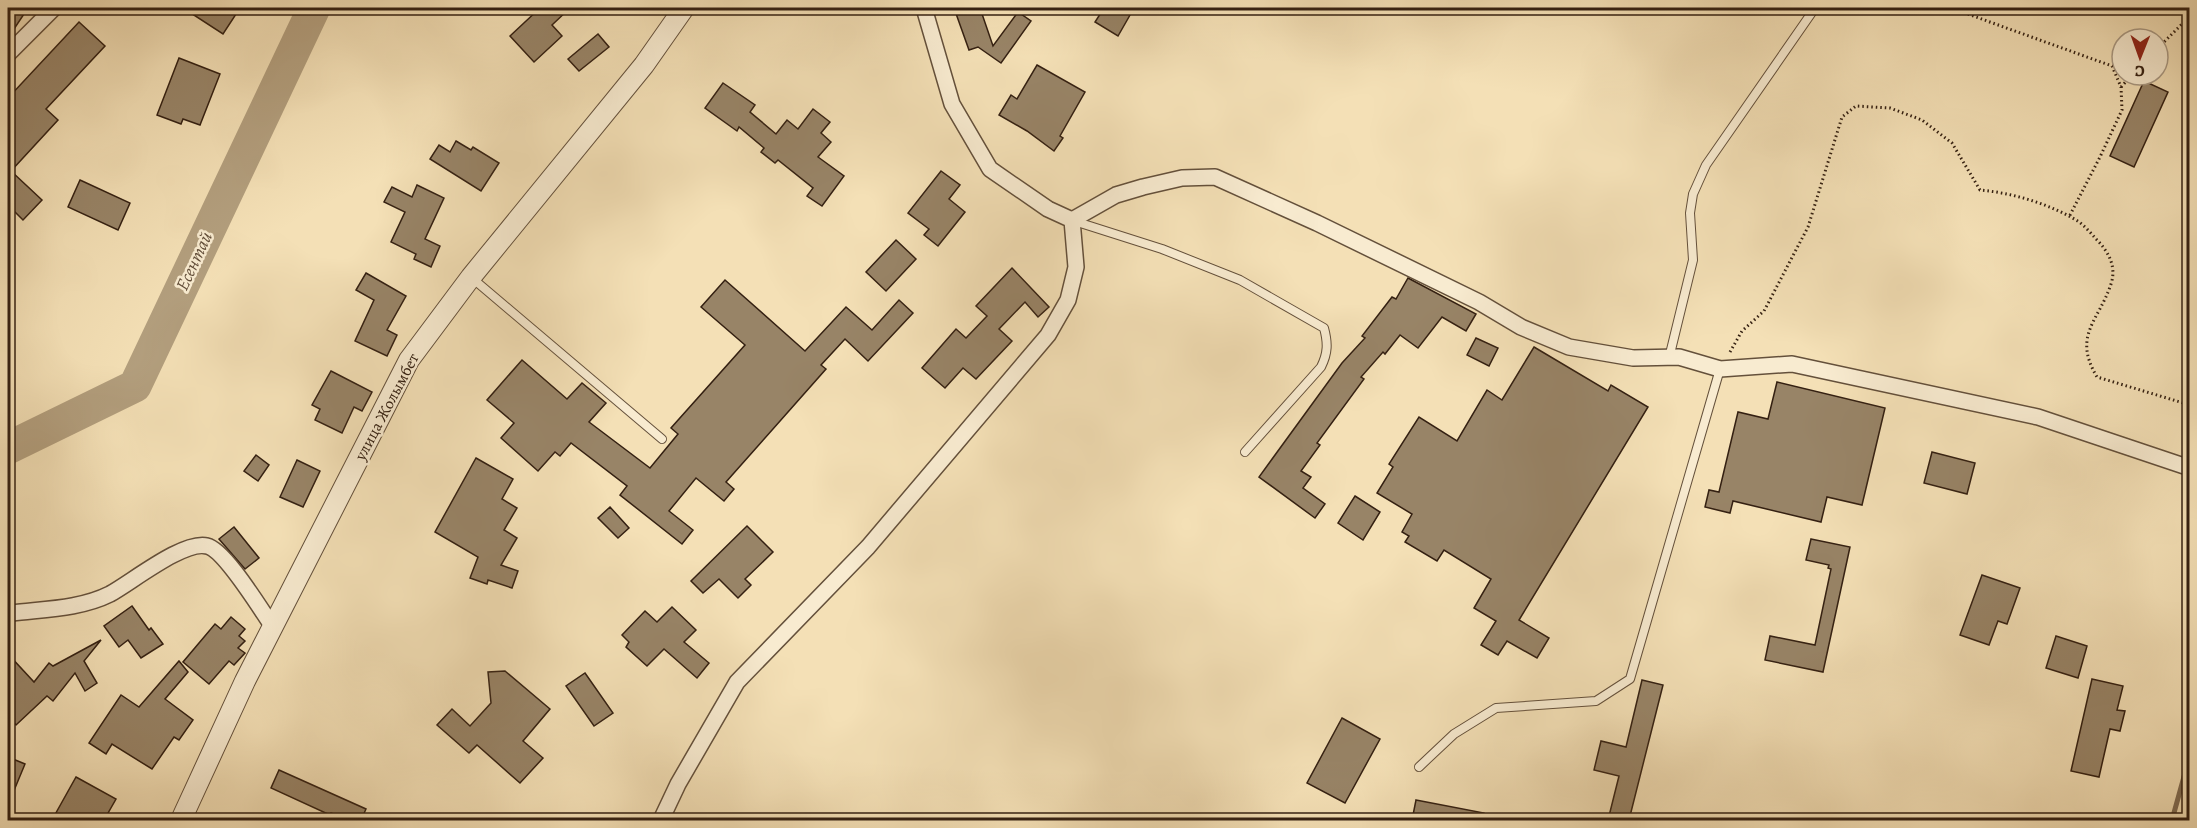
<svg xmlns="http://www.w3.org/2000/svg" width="2197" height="828" font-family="Alegreya,serif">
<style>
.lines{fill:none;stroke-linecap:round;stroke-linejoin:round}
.stream{stroke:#806c53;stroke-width:5}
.river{stroke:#b39f7e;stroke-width:33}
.building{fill:#988467;stroke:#342012;stroke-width:1.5}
.service-casing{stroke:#64503b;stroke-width:10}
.minor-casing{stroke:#64503b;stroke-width:18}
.tertiary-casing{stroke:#64503b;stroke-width:22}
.path{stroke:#342012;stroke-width:3;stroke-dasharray:1.5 3;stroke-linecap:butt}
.service{stroke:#f8ebd0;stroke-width:8}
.minor{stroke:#f8ebd0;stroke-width:15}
.tertiary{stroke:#f8ebd0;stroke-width:20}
.labels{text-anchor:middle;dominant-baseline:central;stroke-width:5;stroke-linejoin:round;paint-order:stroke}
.street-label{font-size:16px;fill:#342012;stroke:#f8ebd0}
.water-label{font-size:18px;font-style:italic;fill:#604c38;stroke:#f8ebd0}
</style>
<rect width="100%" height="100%" fill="#f4e0b6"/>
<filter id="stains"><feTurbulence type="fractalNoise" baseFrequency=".00333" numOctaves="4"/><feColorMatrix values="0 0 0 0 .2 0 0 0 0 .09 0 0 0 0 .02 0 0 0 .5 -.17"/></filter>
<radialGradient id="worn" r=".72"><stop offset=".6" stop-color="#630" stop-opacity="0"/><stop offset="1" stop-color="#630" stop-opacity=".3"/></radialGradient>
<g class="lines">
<polyline class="stream" points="2172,820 2190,755"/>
<polyline class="river" points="8,448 135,386 314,8"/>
</g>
<g class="building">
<polygon points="8,8 28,8 8,38"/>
<polygon points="183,8 240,8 223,34"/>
<polygon points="540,8 570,8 552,25 562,36 534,62 510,36"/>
<polygon points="954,8 980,8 993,46 1018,12 1031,21 1001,63 978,47 969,50"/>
<polygon points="1104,8 1134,8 1118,36 1095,22"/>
<polygon points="79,22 105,46 46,109 58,120 11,171 42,200 23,220 8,205 8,98"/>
<polygon points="598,34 609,47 579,71 568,59"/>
<polygon points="179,58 220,74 200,125 183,119 181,124 157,115"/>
<polygon points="1037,65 1085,92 1060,136 1063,138 1054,151 1027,131 999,115 1011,95 1017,99"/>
<polygon points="2144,81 2168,92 2134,167 2110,156"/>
<polygon points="723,83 755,105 750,112 776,134 787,120 798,129 813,109 830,122 821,133 831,142 818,157 844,176 822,206 807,196 813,188 778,160 775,163 761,152 764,148 739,127 737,131 705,108"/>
<polygon points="456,141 471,150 473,147 499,163 481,191 430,159 439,145 450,152"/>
<polygon points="941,171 960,185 949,199 965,212 938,246 924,235 929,229 908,213"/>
<polygon points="80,180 130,203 118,230 68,207"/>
<polygon points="417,185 444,198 425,239 440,246 431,267 414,259 416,254 391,242 405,212 384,202 392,187 412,197"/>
<polygon points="896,240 916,259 886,291 866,272"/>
<polygon points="1012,268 1049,307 1038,317 1025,302 999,329 1012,341 976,379 963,368 945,388 922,368 956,329 966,338 987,316 976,306"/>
<polygon points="366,273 406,296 387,330 397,335 387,356 355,341 374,300 356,290"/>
<polygon points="1408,278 1476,314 1466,331 1442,317 1418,348 1400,335 1385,354 1383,352 1361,377 1364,379 1317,443 1320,445 1301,471 1311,477 1303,488 1325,504 1315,518 1259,477 1342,363 1365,338 1362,336 1392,297 1396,299"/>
<polygon points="725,280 805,351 846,307 872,330 899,300 913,313 868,361 845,339 821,365 826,369 726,482 734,489 724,501 696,478 669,511 693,530 682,544 620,495 627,486 571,443 560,456 555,452 538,471 501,438 514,423 487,400 522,360 567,399 582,383 606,403 589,422 650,468 678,434 671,428 745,345 701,307"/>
<polygon points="1476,338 1498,348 1489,366 1467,355"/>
<polygon points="1534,347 1608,391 1611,385 1648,407 1519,620 1549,638 1537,658 1507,641 1498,655 1481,645 1496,621 1474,608 1491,579 1444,550 1437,561 1405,542 1409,536 1402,532 1412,514 1377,493 1393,467 1389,464 1419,417 1457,441 1487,390 1502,400"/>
<polygon points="331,371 372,392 362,411 354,407 342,433 315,420 320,409 312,405"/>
<polygon points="1777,382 1885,408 1862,505 1827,497 1821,522 1733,501 1730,513 1705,507 1709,490 1719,492 1738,412 1768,419"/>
<polygon points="1932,452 1975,463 1967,494 1924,483"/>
<polygon points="256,455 269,465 258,481 244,471"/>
<polygon points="476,458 513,479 502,499 517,508 504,530 517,538 501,565 518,571 512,588 488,580 487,584 470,578 478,557 435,532"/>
<polygon points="297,460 320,471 303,507 280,497"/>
<polygon points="1355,496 1380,512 1363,540 1338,523"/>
<polygon points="610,507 629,528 618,538 598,518"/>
<polygon points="747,526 773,552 745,579 751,585 738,598 719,579 703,593 691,581"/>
<polygon points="234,527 259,558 245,569 219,539"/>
<polygon points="1811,539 1850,547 1823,672 1765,660 1770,636 1815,645 1831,569 1828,568 1829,565 1806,560"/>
<polygon points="1982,575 2020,588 2007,624 1998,621 1989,645 1960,635"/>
<polygon points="132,606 149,630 151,628 163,644 141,658 128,640 119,647 104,626"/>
<polygon points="672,607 696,630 684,642 709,663 697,678 664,649 647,666 626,647 629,642 622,635 645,611 657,622"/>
<polygon points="231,617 245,629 239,636 245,641 238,648 245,653 234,665 229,661 209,684 183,662 215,624 221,629"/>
<polygon points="2056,636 2087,646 2078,678 2046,668"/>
<polygon points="101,640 84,661 97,683 85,691 75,673 53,701 47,696 16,725 8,716 8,654 34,682 49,663 53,666"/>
<polygon points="179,661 188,672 165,699 193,720 179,740 174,737 152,769 112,744 106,754 89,743 121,695 139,707"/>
<polygon points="505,671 550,709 523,741 543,758 520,783 477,745 469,753 437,725 452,709 470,726 491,703 488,672"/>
<polygon points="585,673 613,713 594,726 566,686"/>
<polygon points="2092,679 2123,686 2117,710 2125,711 2120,731 2110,729 2099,777 2071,771"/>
<polygon points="1642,680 1663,685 1629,820 1608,820 1619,776 1594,770 1601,741 1626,747"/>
<polygon points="1342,718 1380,739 1345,803 1307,783"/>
<polygon points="8,757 25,764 8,805"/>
<polygon points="279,770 366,809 361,820 349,820 331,813 330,815 271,788"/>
<polygon points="76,777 116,799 104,820 52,820"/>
<polygon points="1416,800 1484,813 1483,820 1412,820"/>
</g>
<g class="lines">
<g class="service-casing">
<g id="service">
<path d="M1074,221L1162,249L1240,280L1324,328C1328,343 1328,353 1321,367L1245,452"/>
<polyline points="472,278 662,439"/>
<polyline points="1669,358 1693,260 1690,213 1693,194 1706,165 1815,8"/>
<polyline points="1419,767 1454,734 1496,708 1596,701 1630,679 1720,369"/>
</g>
</g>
<g class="minor-casing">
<g id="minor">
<polyline points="8,54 54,8"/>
<polyline points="1072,220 1116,195 1143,187 1182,178 1215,177 1317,223 1479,302 1521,327 1569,347 1633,358 1679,357 1720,369 1792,364 2038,417 2190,468"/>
<path d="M8,616L12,613C44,609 80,609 110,594C132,582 184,540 207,546C225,550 261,610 273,627"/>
<polyline points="661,820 678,784 737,682 868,547 1048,335 1068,300 1076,267 1072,220 1048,209 990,169 952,104 924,8"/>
</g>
</g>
<g class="tertiary-casing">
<polyline id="tertiary" points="181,820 245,681 409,360 471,277 644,65 684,8"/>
</g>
<g class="path">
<polyline points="1951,8 2112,66 2121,87 2122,110 2100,157 2069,217"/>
<polyline points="2158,48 2190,16"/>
<polyline points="2121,87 2132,75"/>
<path d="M1730,352L1742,331L1764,311L1808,227L1842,117L1856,106L1890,108L1922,120L1952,143L1980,190C2012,193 2047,203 2076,220C2083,224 2090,232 2096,239C2108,251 2117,266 2111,284C2099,321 2072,335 2097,377L2190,405"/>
</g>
<use href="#service" class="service"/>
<use href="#minor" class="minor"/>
<use href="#tertiary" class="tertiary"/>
</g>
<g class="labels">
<g class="street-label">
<text transform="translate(387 407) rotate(-62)">улица Жолымбет</text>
</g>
<g class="water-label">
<text transform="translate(194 261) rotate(-65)">Есентай</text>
</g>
</g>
<rect width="2197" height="828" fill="none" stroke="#f4e0b6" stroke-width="30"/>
<rect x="9" y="9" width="2179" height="810" fill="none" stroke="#342012" stroke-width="3"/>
<rect x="15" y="15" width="2167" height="798" fill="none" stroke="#342012" stroke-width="1.5"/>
<g transform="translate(2140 57) rotate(181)"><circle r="28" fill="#f8ebd0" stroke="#aa9a84" stroke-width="1.5"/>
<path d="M0-4.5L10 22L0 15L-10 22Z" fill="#8f2418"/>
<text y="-9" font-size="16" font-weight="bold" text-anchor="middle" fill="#342012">С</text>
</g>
<rect width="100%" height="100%" filter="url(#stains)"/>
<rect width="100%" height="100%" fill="url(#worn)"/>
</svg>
